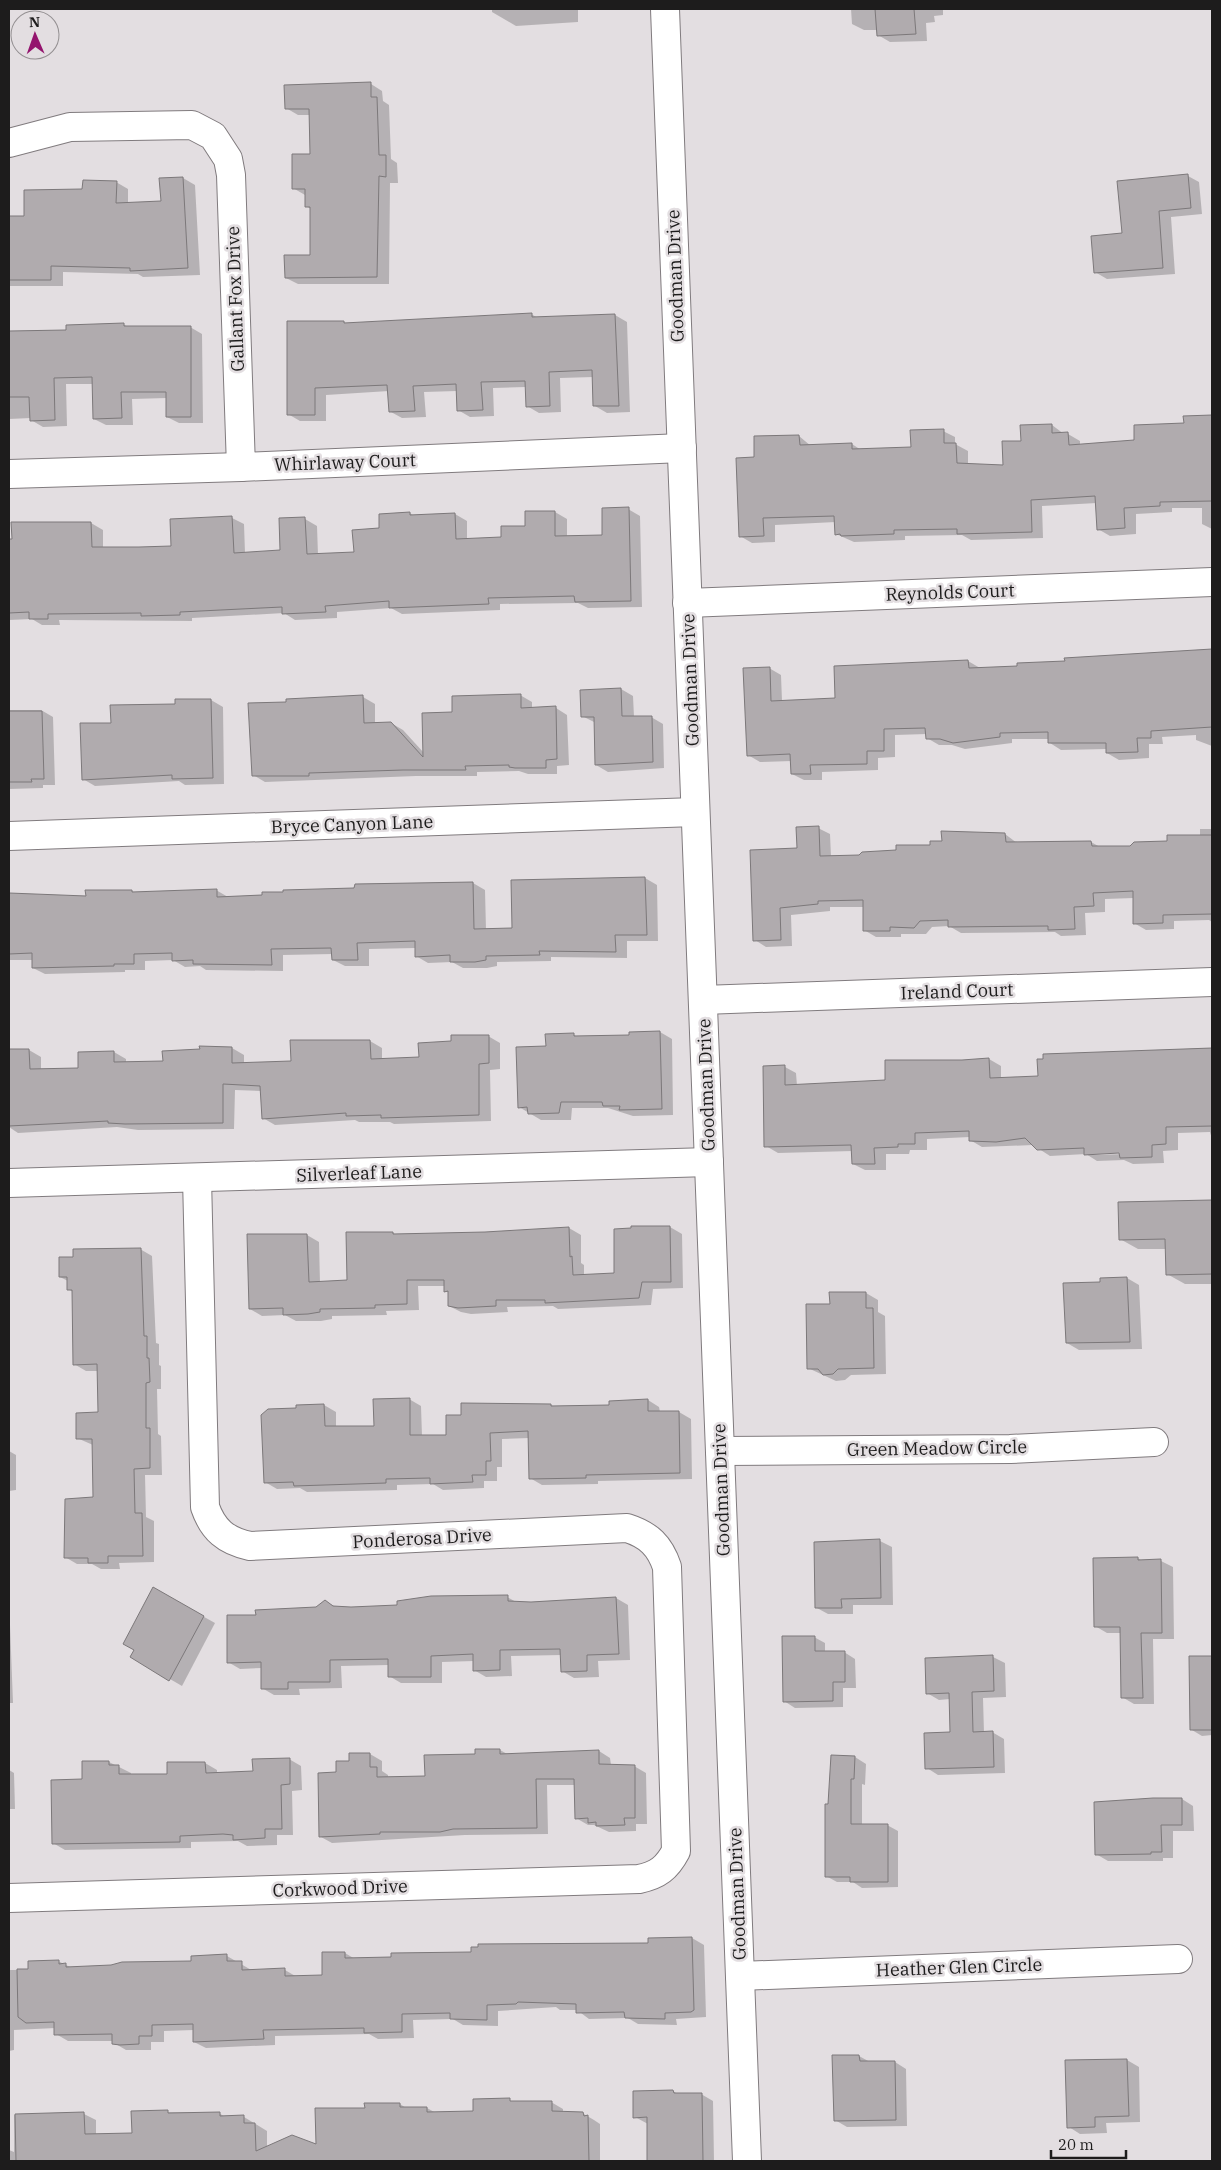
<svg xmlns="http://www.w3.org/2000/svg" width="1221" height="2170" font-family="'IBM Plex Serif',serif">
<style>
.shadow{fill:#0003;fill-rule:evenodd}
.building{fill:#b0abae;stroke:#7c787a}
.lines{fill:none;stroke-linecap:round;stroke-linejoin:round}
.minor-casing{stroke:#807b7e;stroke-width:30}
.minor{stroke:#fff;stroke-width:28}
.labels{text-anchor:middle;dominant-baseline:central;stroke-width:5;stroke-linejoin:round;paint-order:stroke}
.street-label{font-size:18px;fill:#1d1c1c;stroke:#e3dee1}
</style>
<rect width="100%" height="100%" fill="#e3dee1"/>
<g class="shadow">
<polygon points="492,9 578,9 578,22 516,26 492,12"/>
<polygon points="851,9 943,9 943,15 934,16 935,22 926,23 927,41 890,42 878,35 878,30 864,30 852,24"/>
<polygon points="371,84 382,91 383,101 389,105 391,159 397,163 398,183 390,183 389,284 298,284 286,278 311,256 311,209 306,206 305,195 293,188 311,155 310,115 298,115 286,108"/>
<polygon points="1188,176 1199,182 1202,214 1171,217 1175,274 1107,279 1095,272 1123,234"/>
<polygon points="183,178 195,185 200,275 143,277 138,274 63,272 63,286 9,286 9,217 25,217 83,191 116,182 128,189 128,204 162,202 161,179"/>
<polygon points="531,314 538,318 615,315 627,322 630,412 607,413 595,406 594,377 560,378 561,412 539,413 527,406 526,387 493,388 494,416 470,417 458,410 457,391 424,392 426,417 402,418 391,412 389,391 326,395 326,421 300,421 288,414 344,322 347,324"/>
<polygon points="123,324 128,327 190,327 202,334 203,423 179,423 167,417 167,398 132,399 133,425 106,425 94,419 93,384 66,384 67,426 43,427 31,420 31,418 9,419 9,332 67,331"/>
<polygon points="1212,416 1212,529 1202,524 1202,508 1172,508 1172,512 1136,514 1136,534 1110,536 1098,529 1097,503 1042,506 1043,538 971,540 962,535 905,536 905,540 854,542 836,534 836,522 775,525 775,542 752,543 740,536 756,458 799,436 811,446 852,444 861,450 912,448 943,431 955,437 955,444 968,451 968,465 1004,466 1022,442 1052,425 1064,434 1068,434 1080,441 1080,446 1135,441 1185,425 1185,417"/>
<polygon points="628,509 640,516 642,607 588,608 578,603 500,604 500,610 402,614 391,608 337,612 337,618 295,620 284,613 192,618 192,621 59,620 60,625 42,625 32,619 9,620 9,541 13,540 12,524 91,523 103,530 103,548 172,547 171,520 232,518 244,524 245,553 281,551 305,519 317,526 318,555 355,553 381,529 410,513 414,516 455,514 467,521 467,540 502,538 555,512 567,519 567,537 603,536"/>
<polygon points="1212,650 1212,746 1196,740 1196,735 1162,737 1163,744 1149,744 1149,758 1119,760 1107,753 1107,749 1061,750 1050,743 1050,739 1012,739 1012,743 965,749 952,745 939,745 927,738 927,734 895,735 895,757 878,758 878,770 822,772 822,780 804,780 792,774 792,761 760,762 748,755 769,668 781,675 782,701 836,699 968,661 980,668 1019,668"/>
<polygon points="621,689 633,696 634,717 651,717 663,724 664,768 608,772 596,765 596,723 582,716 582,691"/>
<polygon points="520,695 532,702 532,708 556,708 567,715 569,765 557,766 557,774 528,774 519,771 477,772 477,776 416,776 265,782 253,775 288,704 363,697 375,704 375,724 391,723 403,730 424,753 454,713"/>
<polygon points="211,700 223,707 224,784 185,785 179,781 95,786 83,779 112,724 176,705"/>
<polygon points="9,710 41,710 53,717 55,785 43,785 43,788 9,789"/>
<polygon points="818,828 830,834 831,857 859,856 897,852 1005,834 1017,843 1069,841 1091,842 1100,847 1131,847 1200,836 1200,829 1212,829 1212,922 1209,920 1174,921 1174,929 1146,930 1134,923 1134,898 1105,899 1105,912 1085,913 1086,935 1061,936 1055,932 961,933 949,926 932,927 926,934 901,934 901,937 876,937 864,930 864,907 830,907 830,911 791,915 792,946 766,947 755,940 798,849"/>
<polygon points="645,878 657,885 658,941 627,941 627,958 551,957 551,961 497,962 497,966 487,968 463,968 452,962 428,963 416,956 416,948 369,949 369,966 345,966 333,960 333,954 283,955 283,971 206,970 200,966 185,967 173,960 145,961 145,970 125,970 125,972 45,974 33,968 33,960 9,960 9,895 87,897 87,891 132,891 137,894 216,890 228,897 473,883 485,890 486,930 513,929"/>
<polygon points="660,1032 672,1039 673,1115 633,1116 608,1108 572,1108 571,1120 541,1120 519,1107 547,1047 574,1035 578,1037 631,1036 630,1033"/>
<polygon points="488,1036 500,1043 500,1069 490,1070 491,1121 394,1124 390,1122 359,1122 355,1120 275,1125 263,1118 262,1091 235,1090 234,1129 138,1130 117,1127 18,1133 9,1127 9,1050 29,1050 41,1057 41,1070 79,1069 114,1052 126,1059 126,1063 164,1062 232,1048 244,1055 244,1064 292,1062 292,1041 370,1041 382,1048 382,1060 420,1059 452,1043"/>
<path d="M1212,1048V1139L1210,1132L1178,1133V1150L1163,1151L1164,1163L1133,1164L1124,1160L1097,1161L1086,1154L1050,1156L1033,1145L982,1147L970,1140V1137L927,1139V1150H910L909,1154H886V1170H865L853,1164V1151L778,1153L766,1146L785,1067L796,1073L797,1086L887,1082L962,1062L989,1059L1001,1066V1079L1039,1078L1044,1055ZM1126,1152V1154L1094,1155L1092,1153Z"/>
<polygon points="1212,1201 1212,1284 1185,1284 1167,1274 1167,1249 1138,1249 1120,1239 1120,1203"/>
<polygon points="632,1227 670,1227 682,1234 683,1288 653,1289 651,1305 558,1309 553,1306 507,1307 508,1312 471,1314 461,1312 449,1306 449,1293 446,1291 446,1286 418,1286 419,1310 386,1311 387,1315 332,1316 332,1319 321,1321 296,1321 285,1315 262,1316 250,1309 307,1235 319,1242 320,1283 348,1282 393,1233 397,1235 485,1233 569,1228 581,1235 581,1263 584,1265 584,1275 615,1274"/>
<polygon points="140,1249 152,1256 156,1343 159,1344 159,1365 161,1366 161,1389 157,1389 158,1434 161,1436 162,1475 145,1475 146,1517 154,1521 154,1562 119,1563 120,1569 101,1569 92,1564 77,1564 65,1557 95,1498 93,1445 77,1438 100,1414 99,1371 86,1371 74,1364 73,1292 68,1289 68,1281 60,1277 74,1258"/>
<polygon points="1127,1278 1139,1285 1142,1349 1079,1350 1067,1343 1101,1283 1101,1279"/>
<polygon points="9,1280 10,1281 10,1319 9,1319"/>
<polygon points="866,1293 878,1300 878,1312 885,1316 886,1374 851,1375 845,1380 836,1381 808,1368 831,1305"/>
<polygon points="409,1399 421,1406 422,1436 447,1436 463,1416 551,1405 555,1407 610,1406 648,1400 659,1407 660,1412 679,1412 691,1419 692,1479 598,1481 598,1484 542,1485 530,1478 529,1438 502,1439 502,1467 497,1467 497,1481 484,1481 484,1488 443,1490 433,1484 397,1485 397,1490 307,1492 300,1488 277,1489 265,1482 298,1406 324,1405 336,1412 336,1427 375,1427"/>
<polygon points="9,1451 16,1455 16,1490 9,1491"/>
<polygon points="880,1541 892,1547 893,1605 853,1605 853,1614 828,1614 817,1608 815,1543"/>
<polygon points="1138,1558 1142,1561 1161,1561 1173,1567 1174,1639 1153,1639 1154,1704 1134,1704 1122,1697 1122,1633 1107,1633 1095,1626"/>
<polygon points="154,1589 215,1623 182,1686 132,1657"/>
<polygon points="507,1597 518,1603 616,1598 628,1605 630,1660 598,1661 599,1677 574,1678 562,1671 562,1655 511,1656 512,1676 486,1677 474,1670 474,1661 442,1662 442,1683 401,1683 389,1676 389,1665 341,1666 342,1688 299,1689 300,1695 274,1695 262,1688 262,1668 240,1669 228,1662 257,1616 317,1609 325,1601 336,1607 351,1608 399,1606"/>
<polygon points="9,1625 10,1625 13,1703 9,1703"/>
<polygon points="814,1637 825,1643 825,1653 844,1652 855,1659 856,1688 843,1688 843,1707 795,1708 784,1701"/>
<polygon points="993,1657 1005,1663 1006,1697 983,1698 984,1733 992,1732 1004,1739 1005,1773 938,1775 927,1768 951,1734 950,1699 939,1700 927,1693 926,1659"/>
<polygon points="1190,1657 1212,1657 1212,1735 1202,1736 1192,1730"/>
<polygon points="477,1750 500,1750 509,1755 599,1751 610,1758 611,1765 634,1766 646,1773 647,1824 636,1824 636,1831 609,1832 594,1825 588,1825 576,1818 576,1785 547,1785 548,1834 465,1835 332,1843 321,1837 338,1773 351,1762 370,1754 382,1761 382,1771 388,1775 388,1778 426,1777 477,1755"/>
<polygon points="832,1756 855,1757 866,1764 865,1785 862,1784 862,1825 887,1825 898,1831 898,1887 862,1888 853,1882 837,1882 826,1876"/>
<polygon points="289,1759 301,1766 302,1790 292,1791 293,1835 277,1835 277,1845 247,1846 238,1841 191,1842 191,1848 65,1850 53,1843 83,1781 109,1762 131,1773 131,1775 168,1775 205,1763 217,1770 217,1774 254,1773"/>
<polygon points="9,1770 14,1773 15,1809 9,1809"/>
<polygon points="1182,1799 1193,1806 1194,1831 1173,1831 1173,1858 1163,1858 1163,1861 1108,1861 1096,1854"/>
<polygon points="692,1938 704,1945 706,2017 676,2019 677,2025 638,2024 628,2018 589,2019 577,2010 560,2010 556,2007 498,2011 498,2026 463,2025 453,2019 413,2020 414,2038 378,2039 369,2034 275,2036 275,2045 206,2048 194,2042 194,2030 164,2031 164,2042 151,2042 151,2050 126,2050 114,2043 114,2041 68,2041 56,2034 56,2028 14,2030 14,2050 9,2051 9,1970 29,1970 58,1961 72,1968 192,1962 227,1956 253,1971 285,1970 297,1977 323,1977 345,1953 355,1959 649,1944"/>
<polygon points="859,2056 870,2062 895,2062 906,2069 907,2126 847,2127 835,2120"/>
<polygon points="1127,2060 1139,2067 1140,2122 1106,2123 1107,2133 1080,2134 1069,2127"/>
<polygon points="673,2091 679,2095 701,2094 713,2101 714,2161 649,2161 648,2124 635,2117"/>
<polygon points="509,2100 515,2103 551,2102 563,2109 563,2113 582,2113 594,2120 600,2124 600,2161 9,2161 9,2150 14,2152 14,2115 84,2114 96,2120 96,2135 133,2134 132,2112 219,2113 225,2117 244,2117 267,2131 267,2148 317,2145 366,2109 400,2104 406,2108 427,2108 436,2113 475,2112"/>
</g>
<g class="building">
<polygon points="875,9 914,9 916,34 877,36"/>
<polygon points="371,82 371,97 377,97 379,155 386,155 386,177 379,176 377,277 285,278 284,255 310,255 310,207 305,207 305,189 292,189 292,154 310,154 309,109 285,109 284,85"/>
<polygon points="1188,174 1191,208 1159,211 1163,268 1094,273 1091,236 1122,233 1117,181"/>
<polygon points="183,177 188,268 130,271 130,268 51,266 51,280 9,280 9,216 24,216 24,190 82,189 83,180 117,181 116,203 161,201 159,178"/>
<polygon points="532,313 532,317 615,314 619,406 593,406 592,370 549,372 550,406 526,407 525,381 481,382 483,410 457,411 456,384 413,386 415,411 389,412 387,385 315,388 315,415 287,415 287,321 344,321 344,323"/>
<polygon points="124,323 124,326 191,326 191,417 166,417 166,392 121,392 122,418 93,419 92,377 54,378 55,420 30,421 29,397 9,397 9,331 66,330 66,325"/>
<polygon points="1212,415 1212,501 1160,502 1160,506 1124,508 1125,528 1097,530 1095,496 1031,500 1032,532 957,534 957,529 894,530 894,534 841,536 840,534 835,535 834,516 763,518 764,536 739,537 736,458 754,457 754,436 799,435 800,445 852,443 852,449 911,447 910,430 944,429 944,443 956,443 957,463 1003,465 1002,441 1021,441 1020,425 1052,424 1052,433 1068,432 1069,445 1134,440 1134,425 1184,423 1183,416"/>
<polygon points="629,507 631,601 575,602 574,596 488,598 489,604 389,608 389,601 325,606 326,612 282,614 282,607 180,612 180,615 141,616 141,613 48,614 48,619 29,619 29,612 9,613 9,539 12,539 11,522 91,522 92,547 139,547 171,546 170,519 232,516 234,553 280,550 279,518 305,517 307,554 354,552 352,530 379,528 379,514 410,512 410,515 455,513 456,539 501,537 501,526 525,526 525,511 555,511 555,536 602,535 602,508"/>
<polygon points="1212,649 1212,727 1151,731 1151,738 1137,738 1138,752 1106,753 1106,743 1048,743 1048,732 1000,733 1000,737 953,743 940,739 926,739 925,728 884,729 884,751 867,751 867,764 810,765 811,774 791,774 790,754 747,756 743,668 770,667 771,701 835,698 834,666 968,660 969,668 1017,666 1017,663 1065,661 1064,658"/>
<polygon points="621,688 622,716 652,716 653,762 595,765 594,717 581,717 580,690"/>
<polygon points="521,694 521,708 556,706 557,759 546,760 546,768 515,768 509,767 509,765 465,766 466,770 403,770 309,773 309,776 252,776 248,703 286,702 286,699 363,695 364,723 391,722 423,757 422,713 452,712 452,696"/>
<polygon points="175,699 211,699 213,778 172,779 172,775 82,780 80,723 111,723 110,705 175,704"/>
<polygon points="9,711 42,711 44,779 31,779 32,782 9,782"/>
<polygon points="819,826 820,856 859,855 862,852 896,850 896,845 930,845 930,841 942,841 941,831 1005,833 1006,842 1091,841 1092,846 1130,846 1134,842 1167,841 1167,835 1212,835 1212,914 1163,915 1163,923 1133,924 1133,891 1093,893 1094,906 1074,907 1075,929 1048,930 1048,926 948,927 948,920 920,921 914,928 890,927 890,931 863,931 863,900 818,901 818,904 780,908 781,940 753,941 750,850 797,848 796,827"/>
<polygon points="645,877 647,935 615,935 616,952 539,951 540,955 486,956 486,960 475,962 450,962 450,955 415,957 415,941 357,943 358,960 332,960 331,948 271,949 272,965 193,964 193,960 172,961 172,953 134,954 134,964 114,964 114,966 32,968 32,953 9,954 9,893 86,896 85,890 132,890 132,892 217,889 217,897 262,895 262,892 283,892 283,890 354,888 355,884 473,882 474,929 512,928 511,880"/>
<polygon points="660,1031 662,1109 619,1110 620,1106 603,1106 602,1102 561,1102 559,1113 528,1114 527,1107 518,1108 516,1047 546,1046 545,1034 574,1033 574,1036 629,1035 629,1032"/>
<polygon points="451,1035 489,1035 489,1063 479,1064 479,1115 381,1118 381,1115 346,1116 346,1113 262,1119 260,1086 223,1084 223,1123 125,1124 108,1123 108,1121 9,1126 9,1049 29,1049 30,1069 78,1068 78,1052 114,1051 114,1062 163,1061 162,1051 200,1049 199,1046 232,1047 232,1063 291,1061 290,1040 370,1040 371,1059 419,1057 418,1043 451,1041"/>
<polygon points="1212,1048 1212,1126 1166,1127 1166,1144 1152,1145 1152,1157 1120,1158 1119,1153 1084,1155 1084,1148 1037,1150 1025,1138 996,1142 969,1141 969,1131 915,1133 915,1144 898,1144 898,1147 874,1148 875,1164 852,1164 851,1145 764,1147 763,1066 785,1065 785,1085 885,1080 885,1060 962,1060 989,1058 990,1078 1038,1076 1037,1059 1043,1059 1043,1054"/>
<polygon points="1212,1200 1212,1274 1166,1275 1165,1239 1119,1240 1118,1202"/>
<polygon points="631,1226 670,1226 671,1282 642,1282 639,1298 545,1303 545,1300 496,1300 496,1306 458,1308 448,1306 448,1291 444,1292 444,1280 407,1280 407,1304 375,1305 375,1308 320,1309 320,1312 308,1314 283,1315 283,1308 249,1309 247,1234 307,1234 309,1282 347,1280 346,1232 393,1232 393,1234 485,1232 569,1227 570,1257 572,1256 573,1275 614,1273 614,1229 631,1228"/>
<polygon points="141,1248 144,1336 147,1336 147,1358 149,1358 150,1382 146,1383 146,1428 150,1428 150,1468 134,1469 135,1513 142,1513 143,1556 108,1556 108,1563 88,1563 88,1558 64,1558 65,1499 93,1497 92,1439 76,1439 76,1413 98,1412 97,1364 73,1365 72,1290 67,1290 67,1277 59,1277 59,1257 73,1257 73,1249"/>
<polygon points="1127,1277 1130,1342 1066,1343 1063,1283 1100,1282 1100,1278"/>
<polygon points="829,1292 866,1292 866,1308 873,1308 874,1368 838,1369 833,1374 823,1375 818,1369 807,1369 806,1304 830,1304"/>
<polygon points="410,1398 410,1435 446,1435 446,1415 461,1415 461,1403 551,1404 551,1406 609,1405 609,1401 648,1399 648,1411 679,1411 680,1473 586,1475 586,1478 529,1479 528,1431 490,1433 491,1461 486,1461 486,1475 472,1475 473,1482 430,1484 430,1478 386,1479 386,1483 294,1486 293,1482 264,1483 261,1415 268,1409 296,1408 296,1405 324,1404 325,1426 374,1426 373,1399"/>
<polygon points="880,1539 881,1598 841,1599 842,1608 815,1608 814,1542"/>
<polygon points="1138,1557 1138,1560 1161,1559 1162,1633 1141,1633 1143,1698 1121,1698 1120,1627 1094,1627 1093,1558"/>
<polygon points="153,1587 204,1616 169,1681 130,1657 134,1650 123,1644"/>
<polygon points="508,1595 508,1601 531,1602 616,1597 619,1654 587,1655 587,1671 561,1672 560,1649 500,1650 500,1670 473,1671 473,1654 431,1656 431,1677 388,1677 388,1659 330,1660 330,1682 288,1682 288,1689 261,1689 261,1662 227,1663 227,1615 256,1615 255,1610 316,1607 325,1600 333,1606 351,1607 397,1605 397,1601 431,1596"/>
<polygon points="782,1636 815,1636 815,1651 845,1651 845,1682 833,1682 833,1701 783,1702"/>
<polygon points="993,1655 994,1691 972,1692 973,1732 993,1731 994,1767 925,1769 924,1733 950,1732 949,1693 926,1694 925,1658"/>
<polygon points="1189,1656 1212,1656 1212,1730 1190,1730"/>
<polygon points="475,1749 500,1749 500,1754 599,1750 599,1764 635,1765 635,1818 624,1818 625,1825 596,1826 596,1822 588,1823 588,1818 575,1819 574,1779 536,1779 537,1828 453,1829 440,1832 380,1832 380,1834 319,1837 318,1773 336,1772 336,1761 349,1761 349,1753 370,1753 370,1767 377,1767 377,1777 425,1776 424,1755 475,1754"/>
<polygon points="831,1755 855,1756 854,1779 851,1779 851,1824 888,1824 888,1882 850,1882 850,1877 825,1877 825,1804 828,1804"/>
<polygon points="290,1758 290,1784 281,1785 282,1829 265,1829 265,1838 233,1840 233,1835 223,1834 180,1836 180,1842 52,1844 51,1780 82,1779 82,1761 109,1761 109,1765 119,1765 119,1774 167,1774 167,1762 205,1762 206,1773 253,1771 252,1759"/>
<polygon points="1153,1798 1182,1798 1182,1825 1161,1825 1162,1852 1151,1852 1151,1854 1095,1855 1094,1802"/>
<polygon points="692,1937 694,2010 691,2012 665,2013 665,2019 625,2018 624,2012 576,2013 576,2004 518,2002 516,2004 487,2005 487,2020 450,2019 450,2013 402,2014 402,2032 364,2033 364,2028 263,2030 264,2039 193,2042 193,2024 152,2025 152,2036 139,2036 139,2044 120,2045 112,2044 112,2034 54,2035 54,2022 26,2023 18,2017 17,1969 28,1969 28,1961 59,1960 59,1964 66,1963 66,1967 111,1965 122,1962 191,1961 191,1956 227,1954 227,1961 242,1961 242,1970 285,1968 285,1976 322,1975 322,1952 345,1952 345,1958 391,1957 391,1953 471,1952 471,1947 478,1947 478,1944 648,1943 648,1938"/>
<polygon points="832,2055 859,2055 860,2061 895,2061 896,2120 834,2121"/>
<polygon points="1127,2059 1129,2116 1095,2117 1095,2127 1067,2128 1065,2060"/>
<polygon points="673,2090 674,2093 702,2093 703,2161 647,2161 647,2117 633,2118 633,2091"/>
<polygon points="510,2098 510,2101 552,2101 552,2111 583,2112 584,2116 588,2115 589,2161 16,2161 15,2114 84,2112 85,2134 132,2133 131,2111 168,2110 168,2113 220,2112 220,2116 244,2115 244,2123 255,2123 256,2151 292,2135 316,2144 315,2108 365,2108 364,2103 400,2103 400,2107 427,2107 427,2112 473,2111 473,2099"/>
</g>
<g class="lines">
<g class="minor-casing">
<g id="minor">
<polyline points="665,9 747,2161"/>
<polyline points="9,143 70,127 192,125 213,136 228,159 231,175 241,467"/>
<polyline points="9,474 241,467 682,448"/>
<polyline points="687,603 1212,582"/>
<polyline points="9,836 695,812"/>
<polyline points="703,1000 1212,982"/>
<polyline points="9,1183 709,1162"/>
<polyline points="720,1451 1010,1449 1154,1442"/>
<path d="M9,1898L639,1879C658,1875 667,1868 676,1851L667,1567C660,1546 649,1535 627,1528L250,1546C226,1541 213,1530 205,1507L197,1178"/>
<polyline points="740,1976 1178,1959"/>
</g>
</g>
<use href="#minor" class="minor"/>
</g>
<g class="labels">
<g class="street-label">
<text transform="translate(675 276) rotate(-92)">Goodman Drive</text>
<text transform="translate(235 299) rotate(-92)">Gallant Fox Drive</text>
<text transform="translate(345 462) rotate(-2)">Whirlaway Court</text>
<text transform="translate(950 592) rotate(-2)">Reynolds Court</text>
<text transform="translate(690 680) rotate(-92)">Goodman Drive</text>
<text transform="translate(352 824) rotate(-2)">Bryce Canyon Lane</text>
<text transform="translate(957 991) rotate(-2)">Ireland Court</text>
<text transform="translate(706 1085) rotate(-92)">Goodman Drive</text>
<text transform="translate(359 1173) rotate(-2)">Silverleaf Lane</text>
<text transform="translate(937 1448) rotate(-1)">Green Meadow Circle</text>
<text transform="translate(721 1490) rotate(-92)">Goodman Drive</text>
<text transform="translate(422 1538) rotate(-3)">Ponderosa Drive</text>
<text transform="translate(340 1888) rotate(-2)">Corkwood Drive</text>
<text transform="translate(737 1894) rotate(-92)">Goodman Drive</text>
<text transform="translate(959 1967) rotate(-2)">Heather Glen Circle</text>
</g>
</g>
<rect width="1221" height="2170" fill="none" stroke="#1d1c1c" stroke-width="20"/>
<g transform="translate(35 35) rotate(358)"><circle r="24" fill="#e3dee1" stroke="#949092"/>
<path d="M0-4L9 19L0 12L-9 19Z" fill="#94146e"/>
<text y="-8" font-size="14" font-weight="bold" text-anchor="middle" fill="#1d1c1c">N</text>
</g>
<path d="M1051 2150v8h75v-8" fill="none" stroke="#1d1c1c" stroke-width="2.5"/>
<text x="1058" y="2150" font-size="15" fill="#1d1c1c" stroke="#e3dee1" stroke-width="4" paint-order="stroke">20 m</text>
</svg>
